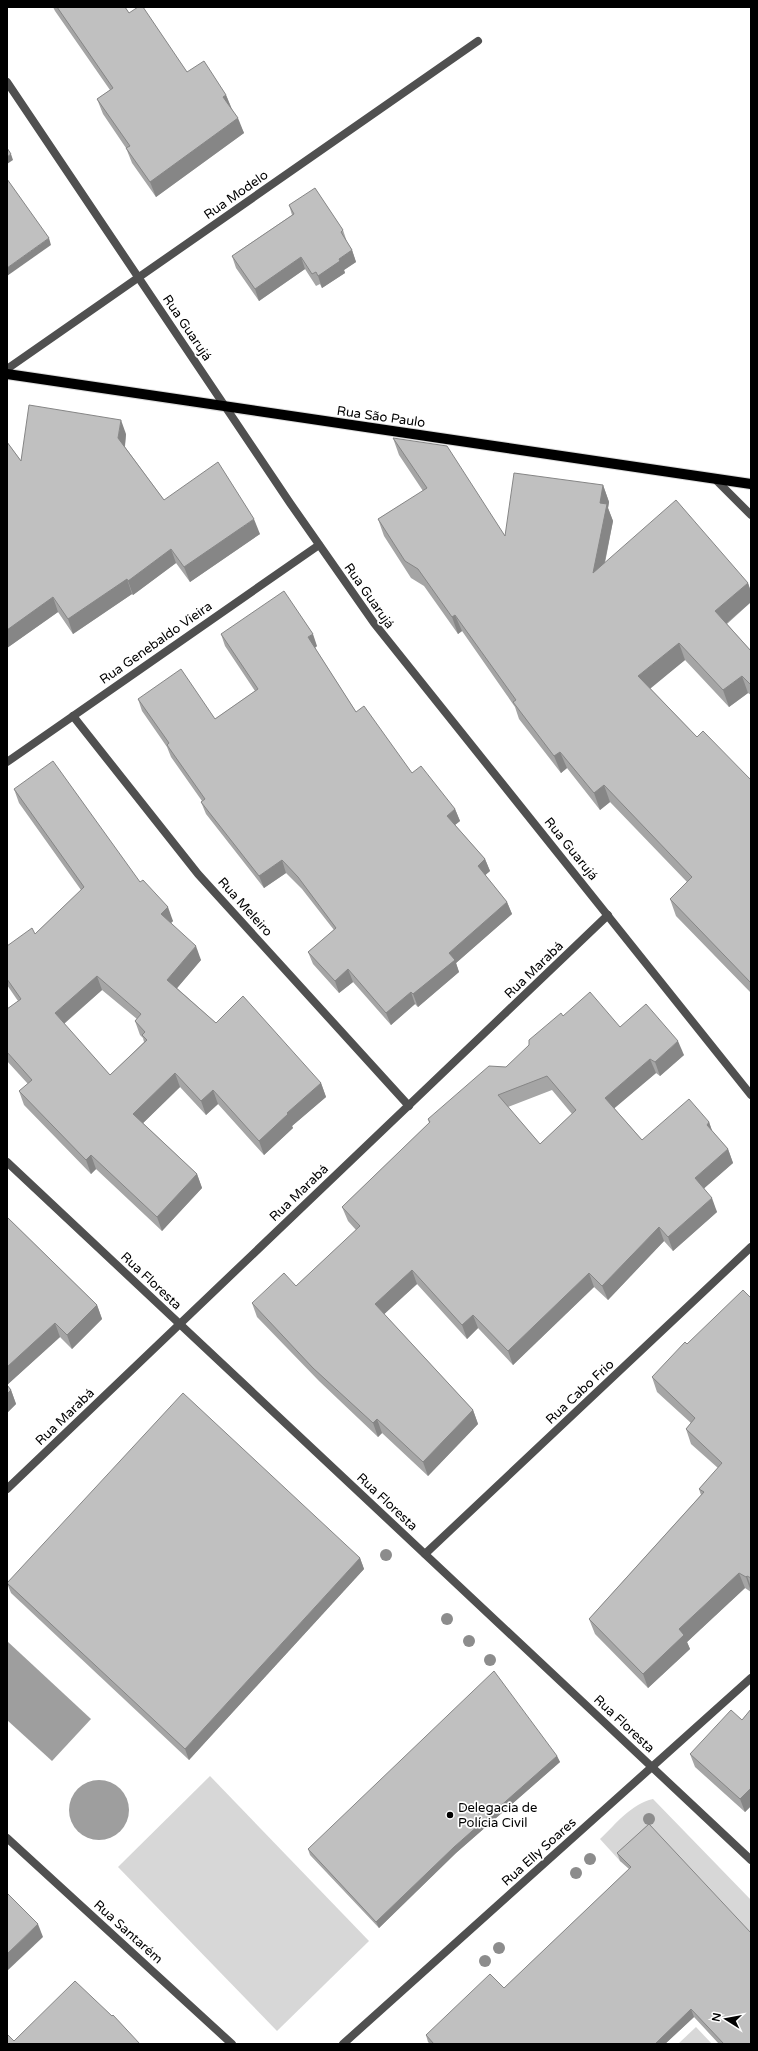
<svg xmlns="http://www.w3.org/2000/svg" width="758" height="2051" font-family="'Varela Round',sans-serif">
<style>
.green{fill:#d7d7d7}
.water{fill:#9e9e9e}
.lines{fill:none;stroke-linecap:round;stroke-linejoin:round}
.primary-casing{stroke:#dbdbdb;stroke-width:12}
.minor{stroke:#505050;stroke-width:8}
.tertiary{stroke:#505050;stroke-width:8}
.primary{stroke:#000;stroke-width:10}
.tree{fill:#8c8c8c}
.wall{fill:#a5a5a5;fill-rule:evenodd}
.shaded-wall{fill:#868686}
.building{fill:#c0c0c0;stroke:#868686;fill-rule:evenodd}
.poi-dot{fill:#000;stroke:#fff;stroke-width:1.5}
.labels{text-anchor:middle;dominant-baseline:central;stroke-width:3.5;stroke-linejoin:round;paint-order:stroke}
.street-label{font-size:13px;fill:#000;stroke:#fff}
.poi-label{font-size:13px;fill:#000;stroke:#fff;text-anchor:start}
</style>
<rect width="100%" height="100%" fill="#fff"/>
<g class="green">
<polygon points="210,1776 369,1941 277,2031 118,1867"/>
<path d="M653,1799L751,1900V1937L620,1861L600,1839C616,1824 631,1804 653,1799Z"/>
<polygon points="696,2027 712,2044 678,2044"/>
</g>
<g class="water">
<polygon points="7,1641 91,1719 52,1761 7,1720"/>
<circle cx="99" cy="1810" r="30"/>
</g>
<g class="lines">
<g class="primary-casing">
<polyline id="primary" points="7,374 751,484"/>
</g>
<g class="minor">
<polyline points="7,369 478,41"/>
<polyline points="715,479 751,515"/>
<polyline points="73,716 198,874 409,1106"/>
<polyline points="7,762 319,545"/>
<polyline points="7,1162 751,1860"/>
<polyline points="7,1489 608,915"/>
<polyline points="425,1554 751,1247"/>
<polyline points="7,1838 232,2044"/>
<polyline points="343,2044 751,1678"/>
</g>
<polyline class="tertiary" points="7,82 290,503 374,623 751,1095"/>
<use href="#primary" class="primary"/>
</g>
<g class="tree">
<circle cx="386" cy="1555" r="6"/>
<circle cx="447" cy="1619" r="6"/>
<circle cx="469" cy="1641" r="6"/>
<circle cx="490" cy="1660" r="6"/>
<circle cx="649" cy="1819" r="6"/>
<circle cx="590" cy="1859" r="6"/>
<circle cx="576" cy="1873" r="6"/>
<circle cx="499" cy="1948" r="6"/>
<circle cx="485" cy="1961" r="6"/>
</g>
<g class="wall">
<polygon points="53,7 125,7 129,13 187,72 226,95 232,109 244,133 156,197 132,163 126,148 103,114 97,99 110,90 55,11"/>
<polygon points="289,205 343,230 347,242 352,250 356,262 344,270 345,273 322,288 320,284 316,286 305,269 259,301 236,268 232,256 292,215"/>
<polygon points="126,434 125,447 164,500 260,534 190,582 176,563 133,595 132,594 73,634 58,612 7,648 7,442 21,461"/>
<polygon points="393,438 505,536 603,485 609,502 608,508 613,521 605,563 748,583 751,592 751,602 727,624 751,651 751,695 748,693 729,707 685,660 650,688 697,737 751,780 751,993 676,916 670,899 687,882 610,802 600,810 567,768 561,773 519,719 515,707 462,631 458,634 424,586 411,578 384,536 378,519 423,491 399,455"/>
<polygon points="221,634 317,646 315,648 356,712 412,773 455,809 460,821 455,825 485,859 490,871 485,875 507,902 512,914 456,963 459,972 418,1007 415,1004 391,1025 353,982 339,993 313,964 308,952 334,930 302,889 286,873 264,888 206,814 201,802 202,801 171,757 167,747 142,711 138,699 215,719 255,691 225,646"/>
<path d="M14,789L140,882L173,921L171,923L201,960L177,988L216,1023L321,1083L326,1097L292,1126L293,1128L264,1155L218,1104L206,1115L180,1087L143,1123L197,1174L202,1188L162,1231L96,1169L91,1174L24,1105L19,1091L28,1084L7,1061V1009L18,1001L7,985V946L35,934L81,890L19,803ZM102,990L137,1019L135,1021L140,1035L143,1038L144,1042L110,1075L64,1024Z"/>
<path d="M563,1016L620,1027L684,1055L660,1076L656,1073L614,1108L642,1140L709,1122L712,1131L728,1149L733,1163L704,1188L717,1212L673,1251L664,1241L608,1300L594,1287L513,1365L478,1328L467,1339L417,1284L384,1314L473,1410L478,1424L428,1476L382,1433L378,1437L319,1381L257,1317L252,1303L296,1286L356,1230L348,1221L342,1207L429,1123L428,1119L506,1067ZM552,1090L572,1114L540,1144L508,1107Z"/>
<polygon points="7,1217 97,1305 102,1319 72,1349 60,1337 7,1385 11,1390 16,1404 7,1413"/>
<polygon points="751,1298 751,1592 745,1588 687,1642 690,1649 648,1688 595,1634 589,1619 701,1495 699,1489 718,1468 691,1444 686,1429 691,1423 657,1392 652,1377 687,1344"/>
<polygon points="360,1558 364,1569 189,1760 11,1593 7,1583"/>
<polygon points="751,1709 751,1806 745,1812 695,1767 690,1754 742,1720"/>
<polygon points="557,1756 560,1762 456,1853 379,1928 310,1855 308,1849"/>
<polygon points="649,1824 751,2044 719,2044 694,2017 665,2044 430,2044 428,2042 426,2035 504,1988 629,1869 620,1861 617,1853"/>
</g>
<g class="shaded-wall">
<polygon points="226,95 232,110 223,97"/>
<polygon points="238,118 244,133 156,197 150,182"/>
<polygon points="11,154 13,160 7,164 7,157"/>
<polygon points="49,238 51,245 7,276 7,268"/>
<polygon points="352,250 356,262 344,270 345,273 322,288 318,276 339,259"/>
<polygon points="301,257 305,269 259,301 255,289"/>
<polygon points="121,420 126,434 124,453 118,438"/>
<polygon points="603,485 609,502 608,508 613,521 599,590 593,573 600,503"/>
<polygon points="254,519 260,534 190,582 184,567"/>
<polygon points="171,549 176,563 133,595 128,581"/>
<polygon points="127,579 132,594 73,634 68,619"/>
<polygon points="748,583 751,592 751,602 721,628 715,611"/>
<polygon points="53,597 58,612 7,648 7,630"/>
<polygon points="455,615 462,631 458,634 452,617"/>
<polygon points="313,634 317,646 313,649 308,637"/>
<polygon points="679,643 685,660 645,693 638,676"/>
<polygon points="742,676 748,693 729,707 723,690"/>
<polygon points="560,752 567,768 561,773 554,756"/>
<polygon points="604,785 610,802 600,810 594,793"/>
<polygon points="455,809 460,821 451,828 447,816"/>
<polygon points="485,859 490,871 482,878 478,866"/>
<polygon points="282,860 286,873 264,888 259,876"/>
<polygon points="507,902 512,914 456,963 459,972 418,1007 413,994 449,953"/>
<polygon points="168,907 173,921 166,928 161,914"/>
<polygon points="196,946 201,960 172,994 167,980"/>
<polygon points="348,969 353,982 339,993 335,981"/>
<polygon points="97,976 102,990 60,1027 55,1013"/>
<polygon points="411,992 415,1004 391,1025 386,1013"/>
<polygon points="678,1041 684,1055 660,1076 655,1062"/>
<polygon points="650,1059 656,1073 610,1112 605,1098"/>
<polygon points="175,1073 180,1087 138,1128 133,1114"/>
<polygon points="321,1083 326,1097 292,1126 293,1128 264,1155 259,1141 287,1113"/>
<polygon points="213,1090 218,1104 206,1115 201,1101"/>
<polygon points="709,1122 714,1136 707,1125"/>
<polygon points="728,1149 733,1163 700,1192 695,1178"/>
<polygon points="91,1155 96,1169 91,1174 86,1160"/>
<polygon points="197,1174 202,1188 162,1231 157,1217"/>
<polygon points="712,1198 717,1212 673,1251 668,1237"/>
<polygon points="659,1227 664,1241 608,1300 602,1286"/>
<polygon points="412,1270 417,1284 380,1318 375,1304"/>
<polygon points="589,1273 594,1287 513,1365 508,1351"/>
<polygon points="97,1305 102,1319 72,1349 67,1335"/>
<polygon points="473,1315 478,1328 467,1339 462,1325"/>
<polygon points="55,1323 60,1337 7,1385 7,1367"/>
<polygon points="11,1390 16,1404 7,1413 7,1394"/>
<polygon points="473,1410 478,1424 428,1476 423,1462"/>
<polygon points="377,1419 382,1433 378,1437 373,1423"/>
<polygon points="360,1558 364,1569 189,1760 185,1749"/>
<polygon points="739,1573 745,1588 687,1642 690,1649 648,1688 643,1674 679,1629"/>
<polygon points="747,1576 751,1587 751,1592 746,1577"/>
<polygon points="557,1756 560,1762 456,1853 379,1928 376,1922 454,1847"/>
<polygon points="750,1789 751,1791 751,1806 745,1812 740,1799"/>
<polygon points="38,1924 43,1937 7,1971 7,1954"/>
<polygon points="691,2009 694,2017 665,2044 655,2044"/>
</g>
<g class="building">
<polygon points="57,7 125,7 129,13 138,7 143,7 187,72 204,61 226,95 223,97 238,118 150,182 126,148 130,146 97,99 113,88"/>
<polygon points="7,148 11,154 7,157"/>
<polygon points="7,179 49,238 7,268"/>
<polygon points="315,188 343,230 341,232 352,250 339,259 340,261 318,276 316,272 312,274 301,257 255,289 232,256 294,214 289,205"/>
<polygon points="29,405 121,420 118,438 164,500 218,462 254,519 184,567 171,549 128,581 127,579 68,619 53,597 7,630 7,442 21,461"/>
<polygon points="393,438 447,446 505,536 514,473 603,485 600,503 607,504 593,573 676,500 748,583 715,611 751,651 751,685 742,676 723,690 679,643 638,676 697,737 703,731 751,780 751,983 670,899 692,877 604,785 594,793 560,752 554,756 513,702 516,700 455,615 452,617 418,569 405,561 378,519 427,488"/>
<polygon points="284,591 313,634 308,637 356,712 364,706 412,773 421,766 455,809 447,816 485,859 478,866 507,902 449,953 455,960 413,994 411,992 386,1013 348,969 335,981 308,952 336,928 298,877 282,860 259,876 201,802 205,799 167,745 169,743 138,699 181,669 215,719 258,689 221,634"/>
<path d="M53,761L140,882L143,880L168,907L161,914L196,946L167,980L216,1023L243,996L321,1083L287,1113L288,1114L259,1141L213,1090L201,1101L175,1073L133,1114L197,1174L157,1217L91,1155L86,1160L19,1091L32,1080L7,1052V1009L21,999L7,979V946L32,928L35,934L84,887L14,789ZM97,976L141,1014L135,1021L145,1032L142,1035L147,1040L110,1075L55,1013Z"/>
<path d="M590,992L620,1027L646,1004L678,1041L655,1062L650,1059L605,1098L642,1140L689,1099L709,1122L707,1125L728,1149L695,1178L712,1198L668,1237L659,1227L602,1286L589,1273L508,1351L473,1315L462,1325L412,1270L375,1304L473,1410L423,1462L377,1419L373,1423L313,1368L252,1303L284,1273L296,1286L360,1226L342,1207L430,1122L428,1119L489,1066L506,1067L529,1045V1040L561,1013L563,1016ZM547,1076L576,1110L540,1144L498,1095Z"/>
<polygon points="7,1217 97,1305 67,1335 55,1323 7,1367"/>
<polygon points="743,1290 751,1298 751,1578 747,1576 746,1577 739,1573 679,1629 684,1635 643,1674 589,1619 704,1492 699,1489 722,1463 686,1429 695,1418 652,1377 685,1342 687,1344"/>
<polygon points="7,1385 11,1390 7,1394"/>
<polygon points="183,1393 360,1558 185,1749 7,1583"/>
<polygon points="494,1671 557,1756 454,1847 376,1922 308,1849"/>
<polygon points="751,1709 751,1790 750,1789 740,1799 690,1754 731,1710 742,1720"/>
<polygon points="649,1824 751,1933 751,2044 724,2044 691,2009 655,2044 434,2044 426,2035 490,1974 504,1988 631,1867 617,1853"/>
<polygon points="7,1893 38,1924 7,1954"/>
<polygon points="75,1981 112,2016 113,2015 140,2044 7,2044 7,2034 14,2041"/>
</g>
<circle class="poi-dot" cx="450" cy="1815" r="4"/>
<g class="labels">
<g class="street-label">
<text transform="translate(236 195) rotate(-35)">Rua Modelo</text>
<text transform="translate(187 328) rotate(56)">Rua Guarujá</text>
<text transform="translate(381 417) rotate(8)">Rua São Paulo</text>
<text transform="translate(369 596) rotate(55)">Rua Guarujá</text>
<text transform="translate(156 643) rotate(-35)">Rua Genebaldo Vieira</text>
<text transform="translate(571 849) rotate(51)">Rua Guarujá</text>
<text transform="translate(245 907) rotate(48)">Rua Meleiro</text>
<text transform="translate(534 970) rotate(-44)">Rua Marabá</text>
<text transform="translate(299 1193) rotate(-44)">Rua Marabá</text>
<text transform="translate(151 1281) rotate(43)">Rua Floresta</text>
<text transform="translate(580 1392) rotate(-43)">Rua Cabo Frio</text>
<text transform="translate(65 1417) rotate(-44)">Rua Marabá</text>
<text transform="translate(387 1502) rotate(43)">Rua Floresta</text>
<text transform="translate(624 1724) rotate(43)">Rua Floresta</text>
<text transform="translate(539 1852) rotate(-42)">Rua Elly Soares</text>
<text transform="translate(128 1932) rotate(42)">Rua Santarém</text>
</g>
<g class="poi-label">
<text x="458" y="1808">Delegacia de<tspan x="458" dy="15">Polícia Civil</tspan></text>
</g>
</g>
<rect width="758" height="2051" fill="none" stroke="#000000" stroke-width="16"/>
<g transform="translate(726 2019) rotate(281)" stroke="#ffffff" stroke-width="3" paint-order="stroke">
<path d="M0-3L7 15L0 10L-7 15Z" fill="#000000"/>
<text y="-6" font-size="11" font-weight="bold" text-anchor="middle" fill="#000000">N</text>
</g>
</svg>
